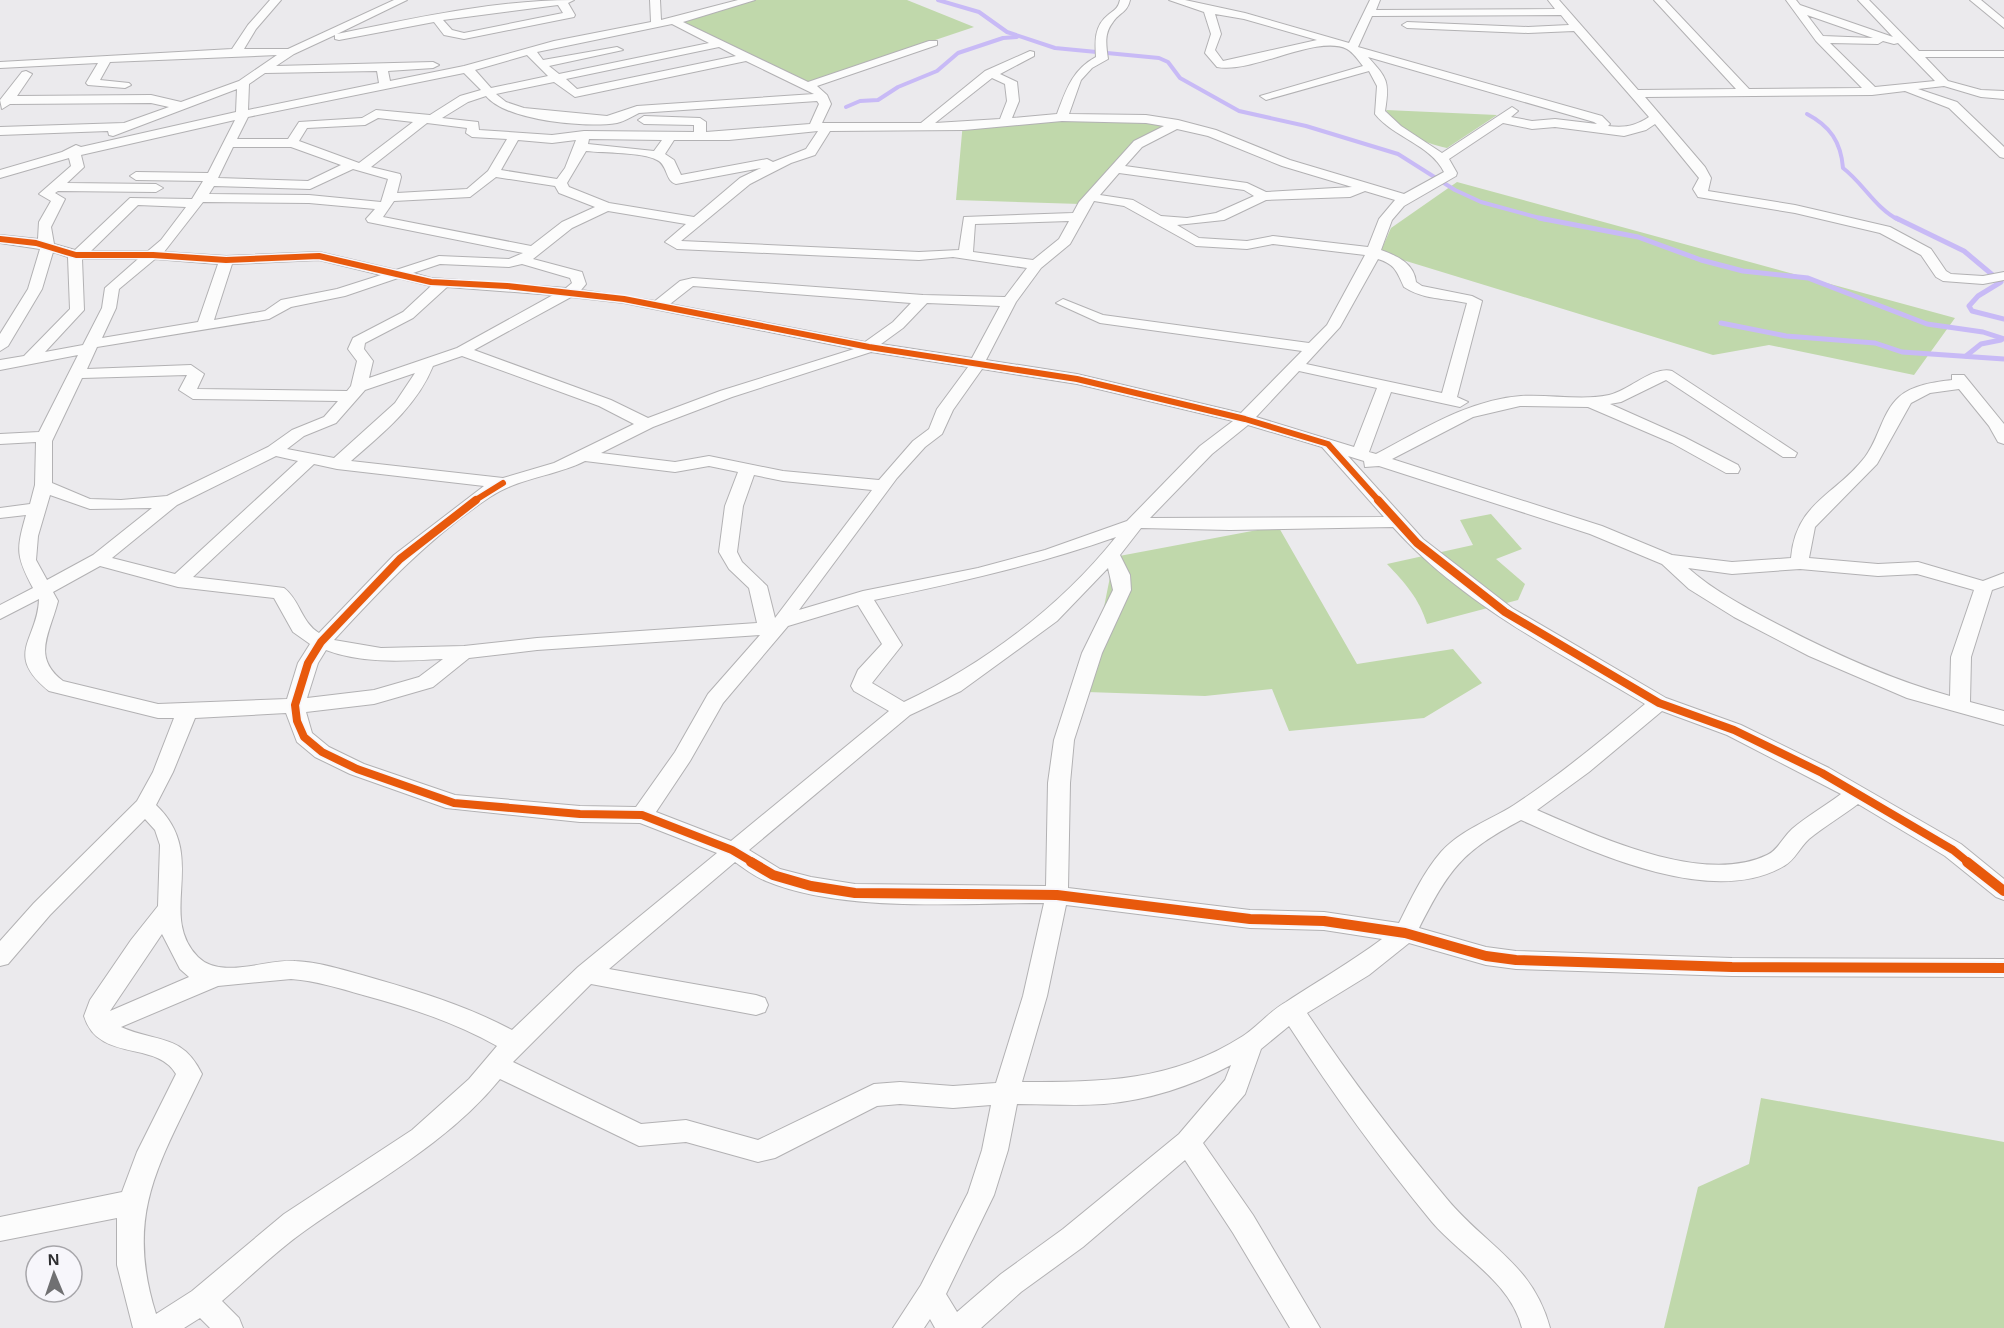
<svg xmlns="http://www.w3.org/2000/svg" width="2004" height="1328" font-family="Arial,sans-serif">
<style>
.forest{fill:#c0d8ab}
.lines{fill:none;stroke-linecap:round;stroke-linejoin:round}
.stream-far1{stroke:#c8baf6;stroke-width:4}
.stream{stroke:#c8baf6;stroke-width:5}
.minor-casing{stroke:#b2b1b3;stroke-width:2}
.minor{fill:#fcfcfc;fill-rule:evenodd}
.cycleway-far2-casing{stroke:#f7f6fb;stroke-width:9}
.cycleway-far1-casing{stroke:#f7f6fb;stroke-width:11}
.cycleway-casing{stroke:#f7f6fb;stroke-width:14}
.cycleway-far2{stroke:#e8590c;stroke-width:6}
.cycleway-far1{stroke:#e8590c;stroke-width:8}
.cycleway{stroke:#e8590c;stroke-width:10}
</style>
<rect width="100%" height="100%" fill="#ebeaed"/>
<g class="forest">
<polygon points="754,0 907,0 974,27 807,83 677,23"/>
<path d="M1386,110L1497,115L1447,148C1422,143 1401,132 1386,110Z"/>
<polygon points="1043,116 1174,124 1131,145 1080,204 956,200 963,122"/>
<polygon points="1457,182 1955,318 1914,375 1769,345 1713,355 1380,253 1391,228"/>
<path d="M1491,514L1522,549L1496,559L1525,584L1518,600L1427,624C1419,598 1405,583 1387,564L1473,545L1460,520Z"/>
<polygon points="1278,526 1357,664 1453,649 1482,683 1424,718 1289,731 1272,689 1205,696 1087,692 1114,557"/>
<polygon points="1761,1098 2004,1142 2004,1328 1664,1328 1698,1187 1749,1164"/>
</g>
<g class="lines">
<g class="stream-far1">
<polyline points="938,0 979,12 1007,32 1055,48 1159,58 1168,62 1180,78 1239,111 1306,126 1398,154 1455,190 1481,202 1547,220"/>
<polyline points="846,107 860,101 878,100 898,87 937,71 958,53 1003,38 1017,37"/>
<path d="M1807,114C1830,126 1841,142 1843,168C1863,183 1876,209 1899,220"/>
</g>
<g class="stream">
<polyline points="1539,218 1638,237 1701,260 1743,271 1808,278 1927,324 1983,332 2004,339"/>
<polyline points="1896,218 1964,251 2001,282 1978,296 1969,306 1972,311 2004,319"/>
<polyline points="1721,323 1786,336 1875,343 1902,352 2004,359"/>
<polyline points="1966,356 1981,344 2001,340"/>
</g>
<g class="minor-casing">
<g id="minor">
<path d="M270,0H281L256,29L244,49H288L394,0H407L337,34C415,18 495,0 574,0L568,3L575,15L574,17L464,39L444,35L434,22L339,40L335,39V35L294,54L276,66L433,62L439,65L433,68L388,71L390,81L464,66L554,41L651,22L650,0H660L661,20L738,0H755L683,22L808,82L929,41H937V45L817,86L827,95L831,104L822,123H921L985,71L1030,51L1034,52V56L1000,74L1017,82L1019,101L1012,118L1057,114C1066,90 1072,70 1096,57C1095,42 1094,26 1108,15C1114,10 1118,9 1120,0H1130C1127,13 1120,12 1113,22C1104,33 1106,45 1108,59L1092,68L1081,80L1069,114L1146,115L1178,120L1216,130L1290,160L1404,194L1444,172C1431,145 1393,137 1375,114L1377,86L1369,71L1266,100L1260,96L1363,66C1359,61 1353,52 1347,49C1317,34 1252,74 1217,67L1205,53L1211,34L1204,12L1169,0H1185L1245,13L1349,43L1370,0H1380L1376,10L1555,9L1548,0H1559L1638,90L1736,89L1654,0H1665L1749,89L1862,88L1816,41L1786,0H1796L1800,5L1893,37L1858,0H1869L1919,51H2004V57H1925L1948,81L1981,90L2004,91V99L1981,97L1944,86L1918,89L1957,102L2004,147V158L2000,157L1949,108L1905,91L1872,95L1645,97L1705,167L1711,178L1708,191L1795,205L1890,227L1931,249L1946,271L1951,274L1983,276L2004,272V280L1983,284L1943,281L1936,277L1921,255L1880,233L1795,213L1698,197L1693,189L1699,178L1655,124L1646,130L1624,136L1555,127L1532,129L1503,123L1449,159L1457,173L1456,176L1404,206L1392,220L1381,250C1397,256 1414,263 1416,282L1422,286L1472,296L1482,301L1457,397L1468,402L1460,407L1391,392L1369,452L1376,454C1422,430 1468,400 1521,396C1550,394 1580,401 1609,395C1629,391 1652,366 1672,371L1797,453L1795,457H1783L1666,380L1621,402L1610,404L1684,437L1738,465L1740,469L1738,473H1726L1672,443L1588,407L1520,406L1473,417L1392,459L1602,526L1672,555L1732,562L1791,558C1796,502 1835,496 1865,457C1879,439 1882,412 1899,397C1912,385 1935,382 1952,380V375H1964L2004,424V444L1998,442L1989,426L1959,389L1930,393L1911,403L1877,464L1815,527L1809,558L1878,564L1918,562L1983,581L2004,573V586L1992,590L1971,657L1970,702L2004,711V725L1907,698L1809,656L1734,617L1689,589L1662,564L1590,534L1379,466L1365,467L1364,461L1348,456L1423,539L1512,608L1666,698L1741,725L1829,768L1961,844L2004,879V900L1996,897L1945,856L1858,804C1842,816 1825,826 1809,839C1800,847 1795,860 1784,866C1711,909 1590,851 1521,820C1461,852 1450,868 1419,928L1486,947L1516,951L1732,958L2004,959V977L1732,976L1516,969L1486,965L1409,943L1369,975L1307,1013C1350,1078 1397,1139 1447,1199C1486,1246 1533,1264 1550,1328H1522C1510,1281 1462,1257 1432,1222C1380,1159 1333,1094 1289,1026L1261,1049L1245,1094L1203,1143L1253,1215L1320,1328H1290L1233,1233L1185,1160L1083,1247L1021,1292L981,1328H935L930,1319L924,1328H893L921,1285L968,1193L982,1150L991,1105L953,1108L900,1104L877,1106L775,1158L758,1162L686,1142L639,1146L500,1079C448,1143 372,1183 306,1230C276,1251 250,1277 222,1301L239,1318L243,1328H210L200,1318L184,1328H133L117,1265V1218L0,1241V1217L122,1192L137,1152L176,1074C157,1040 98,1063 84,1016L90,1000L131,940L158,906L160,845L155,830L145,819L50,915L8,964L0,966V941L34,903L137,801L153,772L174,718H158L49,691C3,654 38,640 39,599L0,619V605L33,588C16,556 16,550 26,515L0,518V508L30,504L35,485L36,442L0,444V434L39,432L78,355L0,370V360L24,356L70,309L68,257L53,252L42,289L8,346L0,351V334L28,289L40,249L0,243V235L38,239L39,222L51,201L39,194L71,166L69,158L0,178V170L62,152L76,145L81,147L236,112L237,89L113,136L109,135L108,131L0,135V127L124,123L169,107L151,103L10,104L2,109L0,100L22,72L26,71L32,74L17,96L151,95L181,102L239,81L277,55L110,62L100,80L129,83L131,85L125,88L88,85L86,83L98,63L0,68V62L232,49L248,25ZM558,5L563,13L464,33L452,30L443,20ZM1215,14L1244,19L1317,40L1223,61L1215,50L1221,34ZM1561,15L1569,25L1528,27L1407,22L1402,25L1407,28L1528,33L1574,31L1649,117C1635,126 1625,128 1608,126L1610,124L1602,116L1358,47L1372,16ZM1807,15L1873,38L1823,36ZM672,24L709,43L559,74L549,66L623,50L617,47L543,60L537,52ZM1883,41L1894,44L1898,43L1935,81L1875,87L1830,43L1878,44ZM719,47L736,56L577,89L566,79ZM527,55L548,76L491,88L475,70ZM1368,57L1594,122L1597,124L1555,119L1532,121L1511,117L1518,111L1512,107L1442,153L1401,126L1385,111C1390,81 1387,78 1368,57ZM746,61L814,94L637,106L607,116L524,108L506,102L496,94L554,82L575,97ZM377,71L379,83L248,110L249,84L265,73ZM464,73L481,90L460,96L430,115L376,110L362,118L299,122L288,139H237L248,117ZM992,78L1005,84L1007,101L1000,119L935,123ZM486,96C507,121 585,128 617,123C625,121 631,117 639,113L817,101L819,104L810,124L706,132V122L700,118L644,116L638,120L644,124L694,125V132L584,131L552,135L479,130L478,122L442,118L468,102ZM378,118L413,122L359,163L299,141L307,128L365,125ZM235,120L208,173L136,172L130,176L136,180L203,181L192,199L130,198L75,250L54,244L51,227L65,199L55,193L58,191L156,192L163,188L156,184L67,183L84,167L81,155ZM1062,121L1146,123L1164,126L1134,141L1079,202L1073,213L964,217L959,250L919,252L681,241L750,184L791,163L815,155L830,131L964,130ZM427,123L467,128L466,133L472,137L507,139L488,171L467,189L397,193L401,177L400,174L371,167ZM1177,129L1208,136L1282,166L1352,187L1266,192L1247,183L1125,166L1142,147ZM818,131L806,149L773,162L767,159L681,175L674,160L665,154L674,140H729ZM589,139L662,140L654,151L588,144ZM518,140L552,143L576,140L565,168L557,179L501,170ZM233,147H291L341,165L308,181L218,178ZM586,151C604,153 642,152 657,160C668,165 665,181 676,184L761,168L740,178L694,217L609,203L569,187L567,183ZM353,169L388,179L381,202L309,195L209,194L214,186L310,189ZM1119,173L1244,190L1254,196L1216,213L1187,218L1161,216L1133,200L1100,195ZM496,177L555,186L559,193L595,207L562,222L531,246L383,217L394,201L470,197ZM1365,191L1395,200L1379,219L1368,247L1273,236L1247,241L1199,238L1177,225L1224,220L1266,200L1350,197ZM1094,201L1124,206L1196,246L1247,249L1273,244L1365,255L1327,325L1309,343L1103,315L1063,299L1056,303L1100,323L1302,351L1241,413L1077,374L986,360L1016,302L1041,268L1070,244ZM203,202L309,203L375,209L366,219L368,222L523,253L509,259L439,256L396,270L319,252L226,256L164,252ZM138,205L186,207L161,240L148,251H91ZM608,211L686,224L665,242L677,249L919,260L953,257L1027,268L1005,297L923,295L693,278L680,281L655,301L581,290L586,284L582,272L533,259L572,228ZM1069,221L1059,239L1033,260L973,252L975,224ZM82,259H138L105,288L102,308L83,345L45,352L84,310ZM155,259L218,264L198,322L102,338L116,308L119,289ZM1378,259C1395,264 1397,272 1404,287C1424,300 1445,298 1467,303L1442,393L1306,364L1340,327ZM319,260L381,275L337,289L281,300L265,311L214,320L232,264ZM440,264L509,267L522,264L570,278L572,283L566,288L431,278L413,273ZM398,278L431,286L403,312L353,338L348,349L357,361L351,386L347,391L197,389L204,374L191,365L87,369L97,347L269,319L291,307L345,296ZM693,286L911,303L893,322L865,342L670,304ZM447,287L553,295L457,348L369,378L373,361L364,349L365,343L413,318ZM571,297L624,303L854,349L720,391L648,418L611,400L474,350ZM927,303L1000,306L972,358L881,344L903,328ZM871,352L968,367L937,409L929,429L913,441L879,480L783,471L709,456L675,462L601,453L653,427L732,397ZM462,356L599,406L634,424L554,463L503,478L351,461C383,433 417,406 433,366ZM982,369L1077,384L1233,421L1200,446L1127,521L1045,550L978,568L863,591L799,610L897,478L925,447L942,434L953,410ZM1299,371L1377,388L1354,447L1256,417ZM415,373L395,403L334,458L287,449L304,436L336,423L365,390ZM187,375L179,390L193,399L338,401L324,417L292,430L268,447L167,496L121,500L90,499L52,483V441L82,378ZM1248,425L1322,447L1384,517L1150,518L1212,454ZM276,456L298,461L175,574L112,558L177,505ZM585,461L675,472L709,466L738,472L725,506L719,552L729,569L749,588L757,623L537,638L464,646L381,648L334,640C382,588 431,536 490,497C518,478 555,476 585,461ZM314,464L337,469L484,486L394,555L319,633C301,622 300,600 284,588L193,577ZM754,475L783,481L872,490L775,618L767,586L742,562L737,552L743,506ZM50,495L90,509L152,508L93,555L47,580L36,560L38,536ZM1393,527C1462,604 1558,652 1645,704C1603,739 1560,775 1514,805C1489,821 1462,829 1441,852C1423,873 1411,899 1399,923L1324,912L1250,910L1068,888L1070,783L1074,740L1102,653L1131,590L1130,575L1120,555L1141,528L1230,530ZM1116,537C1060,607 984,664 904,702L872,683L902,645L874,600C956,583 1037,565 1116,537ZM100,566L178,587L274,598L293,632L310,644L298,663L287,699L158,704L63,681C31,657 50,633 58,601L53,592ZM1108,568L1113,590L1082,653L1054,740L1048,783L1046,886L855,884L811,877L780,869L749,850L910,715L961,691L1057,621ZM1688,568L1732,574L1800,569L1878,576L1917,574L1974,590L1951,657L1950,696C1892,680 1835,654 1781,626C1749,609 1715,592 1688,568ZM858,605L882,644L858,670L851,686L854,691L889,711L731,841L656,812L690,761L723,703L788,626ZM760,635L708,694L675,752L636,807L580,806L455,795L364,764L329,747L312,733L306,712L374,704L433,687L469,658L537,650ZM326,650C363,664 403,661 443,659L419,677L374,690L307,698L318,663ZM1662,711L1727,735L1841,794C1825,806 1807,816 1792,829C1783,837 1778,850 1767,855C1703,886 1597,836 1537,810L1589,772ZM286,713L297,742L315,757L350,774L446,808L580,822L640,823L717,853L578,967L512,1030C463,1004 414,990 362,975C340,969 318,962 295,961C266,959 221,980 198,957C156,914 210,856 156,805L173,772L195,718ZM735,862C745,869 755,877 766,881C843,913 961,903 1044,903L1023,996L996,1083L953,1086L900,1082L874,1084L758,1140L686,1120L641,1124L513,1062L591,984L756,1015L765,1012L768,1005L765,998L756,995L609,969ZM1066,905L1250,928L1324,930L1382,939C1351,962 1318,981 1286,1002C1270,1011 1258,1026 1243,1036C1171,1082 1103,1082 1022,1082L1047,996ZM162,934L180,969L189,977L110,1011ZM291,979C316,981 339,988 363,995C411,1008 454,1022 497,1046L469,1079L412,1130L284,1214L192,1291L156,1314C124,1213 160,1163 202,1074C182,1033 157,1043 121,1027L218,986ZM1231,1065L1225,1080L1179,1134L1063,1229L1001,1274L957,1312L946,1294L994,1195L1008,1150L1017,1104C1045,1104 1075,1106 1104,1104C1148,1100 1192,1086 1231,1065Z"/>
<polygon points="1970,0 1981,0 2004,19 2004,28"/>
</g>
</g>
<use href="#minor" class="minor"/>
<g class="cycleway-far2-casing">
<g id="cycleway-far2">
<polyline points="0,239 36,243 76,255 153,255 226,260 319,256 431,282 507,286 624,299 869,347 1077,379 1245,419 1328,444 1379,501"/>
<polyline points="474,501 503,483"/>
</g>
</g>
<g class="cycleway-far1-casing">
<g id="cycleway-far1">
<polyline points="476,500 400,559 321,642 308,663 295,705 297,721 304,737 322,752 357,769 454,803 580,814 642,815 732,850 754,863"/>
<polyline points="1378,500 1417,543 1505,612 1659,703 1734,730 1822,773 1953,850 1969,863"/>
</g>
</g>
<g class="cycleway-casing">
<g id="cycleway">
<polyline points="751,862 773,875 811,886 855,893 1057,895 1250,919 1324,921 1405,933 1486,956 1516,960 1732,967 2004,968"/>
<polyline points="1967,862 2004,891"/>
</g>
</g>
<use href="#cycleway-far2" class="cycleway-far2"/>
<use href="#cycleway-far1" class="cycleway-far1"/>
<use href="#cycleway" class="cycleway"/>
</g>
<g transform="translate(54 1274) rotate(358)"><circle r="28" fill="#f7f6fb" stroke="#a7a6aa" stroke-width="1.5"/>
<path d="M0-4.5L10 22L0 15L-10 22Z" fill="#707072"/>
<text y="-9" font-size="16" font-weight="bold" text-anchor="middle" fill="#2e2e30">N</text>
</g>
</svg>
